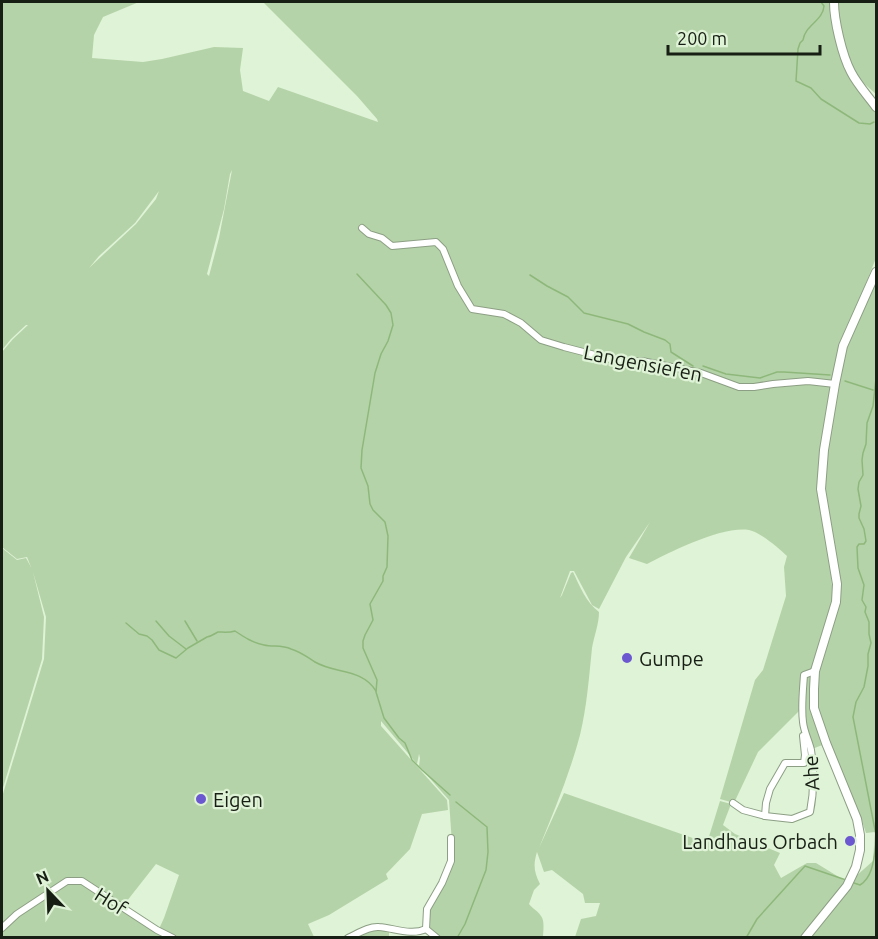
<svg xmlns="http://www.w3.org/2000/svg" width="878" height="939" font-family="Ubuntu,sans-serif">
<style>
.green{fill:#b5d3a8;fill-rule:evenodd}
.lines{fill:none;stroke-linecap:round;stroke-linejoin:round}
.stream{stroke:#8eb87b;stroke-width:1.5}
.minor-casing{stroke:#8c9f84;stroke-width:8}
.secondary-casing{stroke:#8c9f84;stroke-width:10}
.minor{stroke:#fff;stroke-width:6}
.secondary{stroke:#fff;stroke-width:8}
.poi-dot{fill:#6b57d0;stroke:#dff3d7;stroke-width:2}
.labels{text-anchor:middle;dominant-baseline:central;stroke-width:4.5;stroke-linejoin:round;paint-order:stroke}
.street-label{font-size:20px;fill:#171e14;stroke:#dff3d7}
.poi-label{font-size:20px;fill:#171e14;stroke:#dff3d7;text-anchor:start}
</style>
<rect width="100%" height="100%" fill="#dff3d7"/>
<g class="green">
<path d="M2,2H139L103,17L94,35L92,58L143,62L162,59L214,47L243,48L240,70L243,91L269,101L278,87L378,122L377,119L357,96L263,2H876V94L852,73L876,109V258L841,346L834,383L808,379L738,388L808,382L833,385L818,489L831,572L833,601L815,670L804,674L802,708L758,752L734,803L720,799L755,680L763,670L786,596L784,567L787,556C779,548 760,532 749,530C721,526 671,552 647,564L629,558L650,522L626,557L599,609L592,605L574,571H570L560,598L562,595L571,573L573,572C580,587 586,602 599,612C599,624 594,636 592,648C589,677 587,706 580,735C570,773 554,811 539,848L564,793L707,843L720,801L731,804L723,825L735,834L780,853L774,865L781,878L807,863H816L847,882L802,937H575L581,919L596,916L600,903H585L583,894L552,870L544,872L537,852C533,865 534,872 540,884L534,890L529,904C533,909 538,911 541,916C545,921 543,931 543,937H440L427,928L429,908L443,883L452,844L449,800L419,766L420,758L419,754L417,764L381,721V726L447,800L448,810L422,814L410,849L386,874L388,879L329,915L308,924L314,937H176L159,929L164,918L179,875L156,864L123,906L86,883L67,880L4,924L2,920V797L44,659L46,617L33,572L44,617L42,659L2,791V548L17,560L26,558L31,567L27,557L17,559L2,547V352L13,339L28,325H26L11,339L2,350ZM232,170L219,238L209,276L207,274L224,209L230,174ZM159,191L156,199L136,224L89,268L99,256L135,223Z"/>
<polygon points="876,277 876,937 808,938 855,877 873,861 875,832 866,833 862,821 815,708 816,671 838,602 823,489 826,450 845,347"/>
<polygon points="811,672 813,688 825,744 812,749 804,724 805,675"/>
<polygon points="68,882 81,882 169,938 2,938 2,931 10,922"/>
<polygon points="376,928 389,931 389,937 351,938"/>
</g>
<g class="lines">
<g class="stream">
<path d="M821,2L824,6C823,21 805,25 803,40L800,43L798,49L796,81L811,88L821,99L859,123L870,124L874,122"/>
<polyline points="357,274 386,305 391,313 393,325 388,341 381,354 375,373 362,450 361,468 368,486 370,504 373,510 385,522 388,536 387,567 383,576 383,581 370,604 373,620 365,635 363,641 363,648 377,680 376,692 384,718 399,738 405,743 412,760 422,770 450,795"/>
<polyline points="530,275 547,286 568,297 584,313 628,324 644,332 665,340 670,344 671,352 693,366"/>
<polyline points="703,366 726,374 760,378 777,372 784,372 830,375"/>
<polyline points="845,381 873,390"/>
<polyline points="156,621 169,636 186,649"/>
<polyline points="185,621 197,641"/>
<path d="M126,623L139,634L147,636L152,640L159,650L176,658L188,648L207,637C212,636 214,634 218,632C222,632 229,633 235,631C244,637 253,643 264,645C273,647 282,645 291,649C301,652 307,657 315,662C335,674 362,668 376,691"/>
<polyline points="456,802 487,827 488,852 486,870 465,924 457,938"/>
<polyline points="876,835 853,717 856,702 864,687 868,666 868,654 871,643 869,634 869,622 865,612 866,607 862,600 864,585 858,568 857,547 859,544 864,544 866,541 864,529 859,518 859,514 861,506 858,489 859,482 863,475 862,460 863,453 866,444 867,423 873,406 876,378"/>
<path d="M854,883L860,885C873,877 874,858 876,844"/>
<polyline points="746,938 757,919 805,866 846,880"/>
</g>
<g class="minor-casing">
<g id="minor">
<polyline points="362,228 369,234 382,238 392,246 436,242 443,249 458,286 472,309 504,314 521,323 541,340 564,347 622,362 642,361 701,373 739,387 754,387 773,384 808,381 835,384"/>
<path d="M733,803L743,810L765,816L792,819L810,812C814,792 814,770 811,750C809,741 804,732 803,722C801,707 803,690 804,675L815,671"/>
<polyline points="765,816 766,803 770,789 785,763 804,763 805,755 803,736"/>
<polyline points="2,928 17,914 67,881 82,881 157,930 173,938"/>
<polyline points="426,929 427,909 442,883 451,861 451,838"/>
<polyline points="426,929 437,938"/>
<path d="M348,938C357,934 369,926 379,927C394,928 411,936 426,929"/>
</g>
</g>
<g class="secondary-casing">
<g id="secondary">
<path d="M834,2C834,20 842,55 851,72C857,84 868,96 876,107"/>
<polyline points="805,938 847,886 856,867 860,850 860,835 857,819 826,743 814,708 814,689 815,671 836,602 837,584 821,489 824,450 835,384 843,346 876,272"/>
</g>
</g>
<use href="#minor" class="minor"/>
<use href="#secondary" class="secondary"/>
</g>
<g class="poi-dot">
<circle cx="627" cy="658" r="6"/>
<circle cx="201" cy="799" r="6"/>
<circle cx="850" cy="841" r="6"/>
</g>
<g class="labels">
<g class="street-label">
<text transform="translate(643 363) rotate(11)">Langensiefen</text>
<text transform="translate(811 773) rotate(-93)">Ahe</text>
<text transform="translate(111 901) rotate(32)">Hof</text>
</g>
<g class="poi-label">
<text x="639" y="658">Gumpe</text>
<text x="213" y="799">Eigen</text>
<text x="838" y="841" text-anchor="end">Landhaus Orbach</text>
</g>
</g>
<rect width="878" height="939" fill="none" stroke="#171e14" stroke-width="6"/>
<g transform="translate(48 891) rotate(337)" stroke="#dff3d7" stroke-width="4.5" paint-order="stroke">
<path d="M0-4.5L10 22L0 15L-10 22Z" fill="#171e14"/>
<text y="-9" font-size="16" font-weight="bold" text-anchor="middle" fill="#171e14">N</text>
</g>
<path d="M668 45v9h152v-9" fill="none" stroke="#171e14" stroke-width="3"/>
<text x="677" y="45" font-size="18" fill="#171e14" stroke="#dff3d7" stroke-width="4.5" paint-order="stroke">200 m</text>
</svg>
